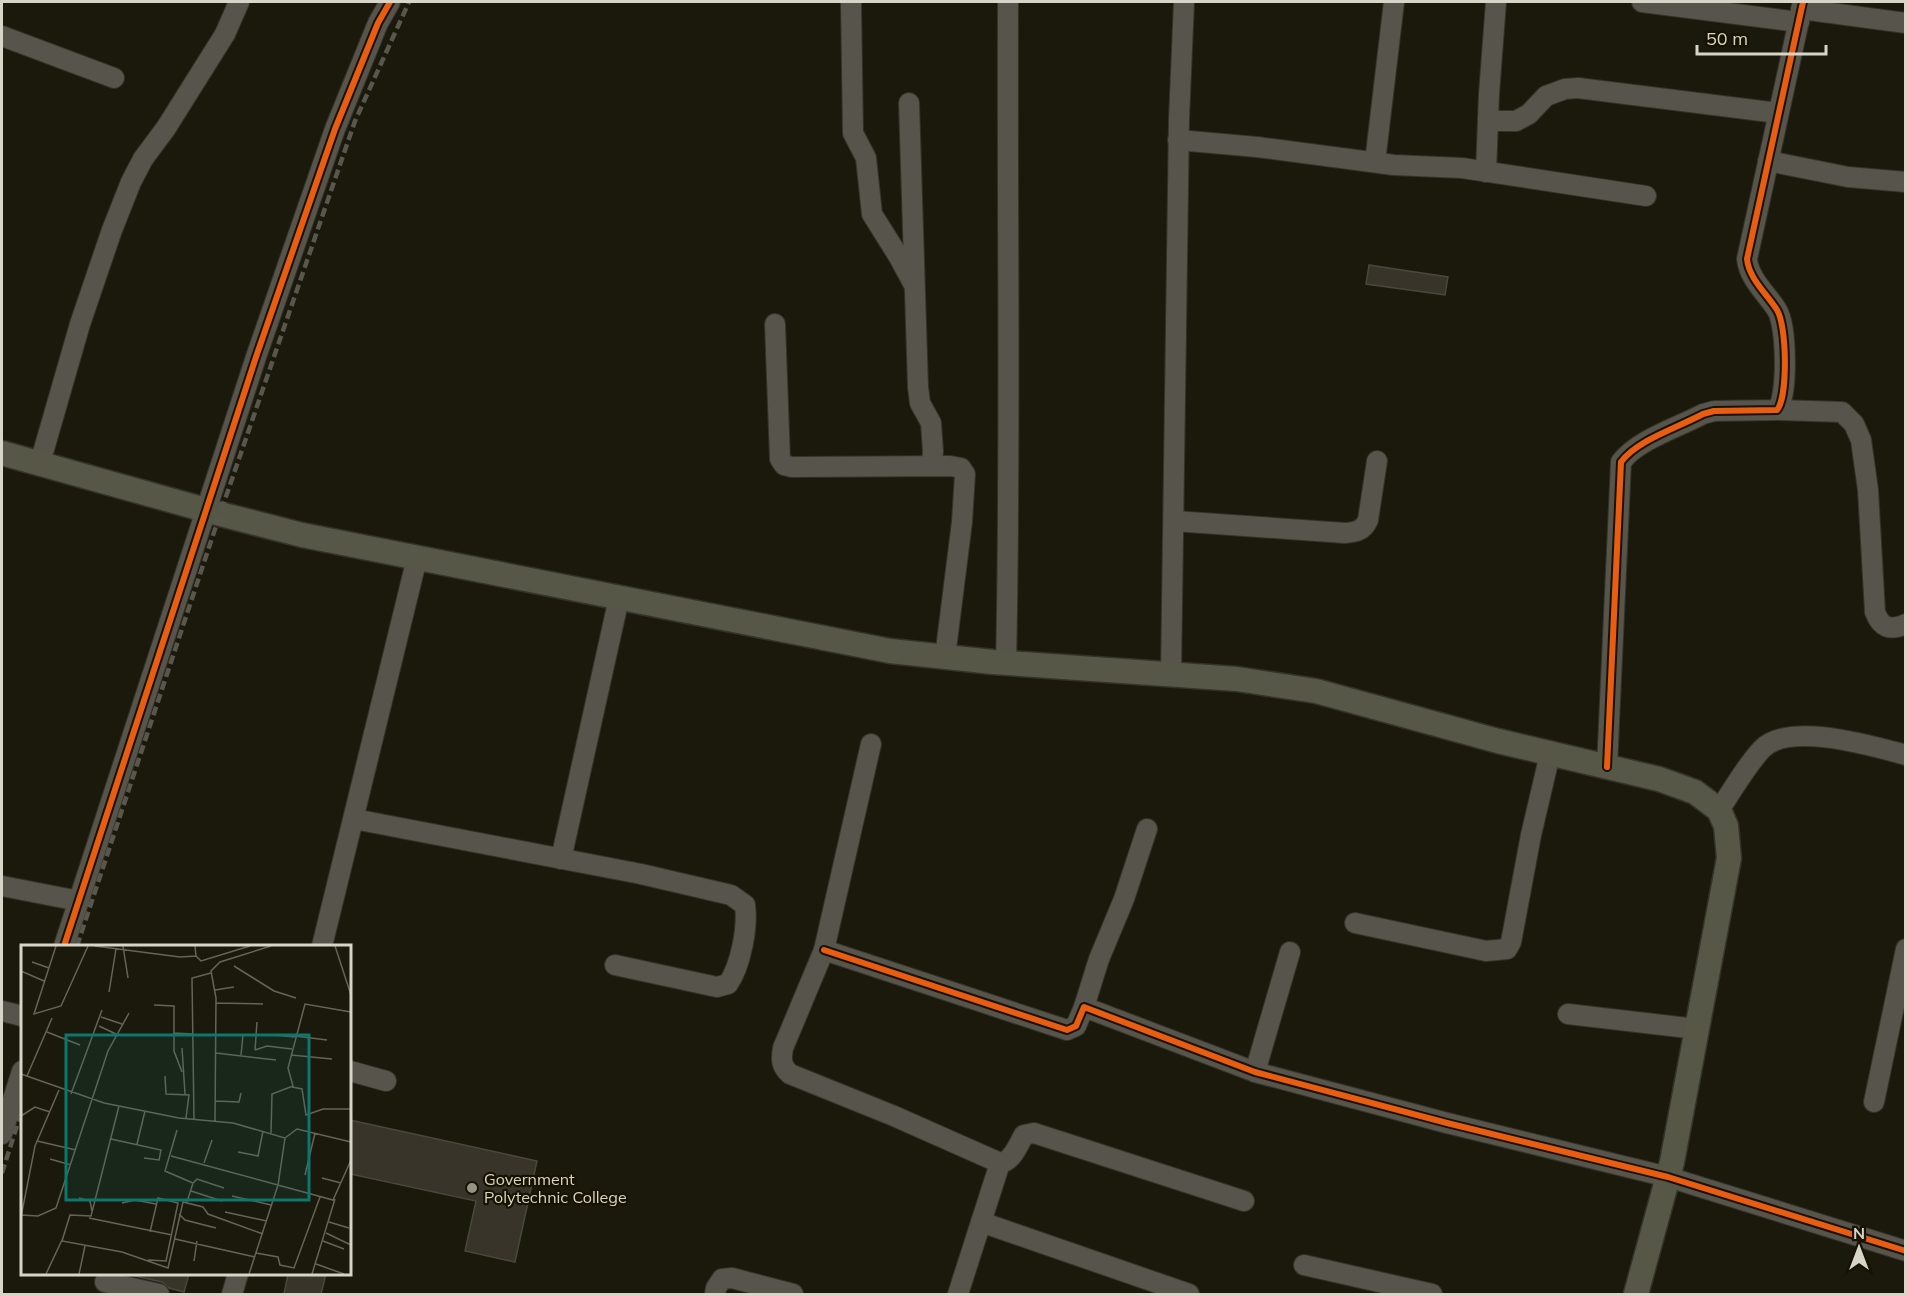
<svg xmlns="http://www.w3.org/2000/svg" width="1907" height="1296" font-family="Mulish,sans-serif">
<style>
.building{fill:#38342a;stroke:#4a473c;stroke-width:1.5}
.lines{fill:none;stroke-linecap:round;stroke-linejoin:round}
.minor-casing{stroke:#34332a;stroke-width:22}
.major-casing{stroke:#34332a;stroke-width:27}
.minor{stroke:#56544b;stroke-width:20}
.major{stroke:#575748;stroke-width:24}
.rail{stroke:#59574d;stroke-width:4.5;stroke-dasharray:9 4.5;stroke-linecap:butt}
.cycleway-casing{stroke:#181300;stroke-width:10}
.cycleway{stroke:#e95d12;stroke-width:6}
.poi-dot{fill:#959386;stroke:#181300;stroke-width:2}
.labels{text-anchor:middle;dominant-baseline:central;stroke-width:4.5;stroke-linejoin:round;paint-order:stroke}
.poi-label{font-size:16px;fill:#d7d5c7;stroke:#181300;text-anchor:start}
.inset-road{fill:none;stroke:#666457;stroke-width:1.5}
.view{fill:#0f766e;fill-opacity:0.15;stroke:#0f766e;stroke-width:3}
.inset-edge{fill:none;stroke:#d7d5c7;stroke-width:3}
</style>
<rect width="100%" height="100%" fill="#1b190c"/>
<g class="building">
<polygon points="1369,265 1448,277 1445,295 1366,284"/>
<polygon points="350,1120 537,1161 515,1262 465,1251 476,1201 350,1174"/>
<polygon points="130,1274 189,1274 184,1292 169,1288 162,1282 130,1275"/>
<polygon points="288,1274 326,1274 321,1294 284,1294"/>
</g>
<g class="lines">
<g class="minor-casing">
<g id="minor">
<polyline points="851,2 853,133 866,158 872,214 899,257 913,283"/>
<polyline points="1642,2 1799,22"/>
<polyline points="1801,9 1906,23"/>
<polyline points="2,36 114,78"/>
<polyline points="909,103 918,387 920,403 931,423 933,451 932,466"/>
<polyline points="1488,121 1516,121 1529,114 1546,96 1565,89 1578,88 1778,113"/>
<polyline points="1178,140 1257,147 1394,165 1462,168 1646,196"/>
<polyline points="1768,161 1848,177 1906,182"/>
<polyline points="1375,162 1394,2"/>
<polyline points="1486,172 1489,94 1496,2"/>
<polyline points="775,324 780,459 784,465 792,467 950,466 961,468 965,474 962,522 945,657"/>
<path d="M1777,410L1842,412L1854,424L1861,440L1868,490L1875,612C1881,628 1890,631 1906,624"/>
<polyline points="40,463 80,324 112,230 131,182 143,159 166,128 225,34 239,2"/>
<path d="M1174,521L1345,533C1356,532 1363,531 1368,520L1377,461"/>
<path d="M1006,663C1011,443 1007,222 1008,2"/>
<polyline points="1171,675 1179,119 1184,2"/>
<path d="M871,744L824,950L783,1048C781,1060 781,1066 790,1074L894,1116L1000,1163C1012,1162 1018,1145 1024,1135L1034,1133L1244,1201"/>
<path d="M1607,767L1621,462C1637,440 1679,427 1703,414L1714,411L1777,410C1788,397 1787,326 1777,310C1767,294 1749,279 1747,259L1803,2"/>
<path d="M1719,810C1733,790 1745,767 1762,749C1789,721 1872,746 1906,755"/>
<path d="M354,819L641,874L731,895L745,905C748,927 741,965 728,984L717,987L615,965"/>
<polyline points="561,859 619,598"/>
<polyline points="2,886 79,901"/>
<polyline points="1355,923 1486,951 1507,949 1511,942 1531,835 1550,754"/>
<polyline points="64,946 256,357 335,129 378,23 390,2"/>
<polyline points="322,946 417,558"/>
<polyline points="824,950 1067,1030 1076,1026 1084,1007 1255,1072 1447,1123 1668,1177 1906,1251"/>
<polyline points="1084,1007 1099,959 1124,899 1147,829"/>
<polyline points="2,1011 22,1016"/>
<polyline points="1568,1014 1697,1029"/>
<polyline points="350,1071 386,1081"/>
<polyline points="1255,1072 1290,952"/>
<polyline points="1874,1102 1906,949"/>
<polyline points="2,1134 22,1071"/>
<polyline points="981,1222 1189,1294"/>
<polyline points="1304,1265 1432,1294"/>
<polyline points="105,1282 159,1294"/>
<polyline points="232,1294 238,1274"/>
<polyline points="715,1294 716,1288 722,1279 732,1278 793,1294"/>
<polyline points="958,1294 1000,1163"/>
</g>
</g>
<g class="major-casing">
<polyline id="major" points="2,453 220,514 302,535 890,651 993,662 1237,679 1316,691 1498,741 1659,779 1695,792 1719,810 1726,826 1729,858 1672,1162 1636,1294"/>
</g>
<use href="#minor" class="minor"/>
<use href="#major" class="major"/>
<g class="rail">
<polyline points="77,946 220,514 355,121 409,2"/>
<polyline points="2,1173 22,1110"/>
</g>
<g class="cycleway-casing">
<g id="cycleway">
<path d="M1607,767L1621,462C1637,440 1679,427 1703,414L1714,411L1777,410C1788,397 1787,326 1777,310C1767,294 1749,279 1747,259L1803,2"/>
<polyline points="64,946 256,357 335,129 378,23 390,2"/>
<polyline points="824,950 1067,1030 1076,1026 1084,1007 1255,1072 1447,1123 1668,1177 1906,1251"/>
</g>
</g>
<use href="#cycleway" class="cycleway"/>
</g>
<circle class="poi-dot" cx="472" cy="1188" r="6"/>
<g class="labels">
<g class="poi-label">
<text x="484" y="1179">Government<tspan x="484" dy="18">Polytechnic College</tspan></text>
</g>
</g>
<g transform="translate(21 945)">
<rect width="330" height="330" fill="#1b190c"/>
<path class="inset-road" d="M35,1L13,69L40,61L67,1M74,1L159,12L175,11L174,1M102,1L107,33M314,1L330,50M175,11L180,16L229,1M11,17L28,23M213,21L253,46L275,53M0,26L23,36M194,45L213,42M88,47L95,4M195,58L242,59M133,60L153,61V106L161,127M80,72L101,79M78,81L95,89M26,87L59,100M153,88L172,89M253,90L274,92M274,91L306,95M161,103L164,149M234,105L246,101L271,104M234,105L236,77M195,108L255,115M220,110L222,90M270,110L311,114M0,129L83,158L158,173L212,178L264,193L257,240L228,329M6,131L31,73M144,131L145,149L168,150L165,173M271,142L281,144L285,170L302,164H330M50,149L81,65M194,156L218,157L220,148M98,161L70,271L49,270L41,296L101,307L147,323L162,257L182,262L187,269L242,289M0,171L14,162L29,167M173,174L171,33L190,28M194,176L195,53L190,26L199,17L250,1M156,185L144,226L172,238L176,234L203,243M250,188L251,149L272,141L267,123L284,59L330,67M264,193L276,184L330,197M90,194L140,205L138,215L123,213M16,196L55,205M116,199L124,166M217,207L237,211L242,186M150,211L312,255L330,215M29,214L50,220M183,218L191,195M284,230L294,188M301,233L320,238M170,246L201,256M211,251L250,260M58,253L69,256L71,266M166,257L172,238M101,258L114,255L135,259M204,267L246,276M158,269L164,275L195,283M0,270L17,271L35,263L87,106L108,68M0,272L14,201L38,145M68,273L151,290M308,277L328,283M305,288L330,300M154,294L234,312M302,296L323,304M235,308L257,312L259,320L273,323L299,252M127,315L145,316L157,258L137,253L129,287M173,316L176,296M295,319L323,329M25,329L41,295M58,329L64,301M291,329L314,254"/>
<path class="view" d="M45,90H288V255H45Z"/>
<rect width="330" height="330" class="inset-edge"/>
</g>
<rect width="1907" height="1296" fill="none" stroke="#d7d5c7" stroke-width="6"/>
<g transform="translate(1859 1248)" stroke="#181300" stroke-width="4.5" paint-order="stroke">
<path d="M0-4.5L10 22L0 15L-10 22Z" fill="#d7d5c7"/>
<text y="-9" font-size="16" font-weight="bold" text-anchor="middle" fill="#d7d5c7">N</text>
</g>
<path d="M1697 45v9h129v-9" fill="none" stroke="#d7d5c7" stroke-width="3"/>
<text x="1706" y="45" font-size="18" fill="#d7d5c7" stroke="#181300" stroke-width="4.5" paint-order="stroke">50 m</text>
</svg>
